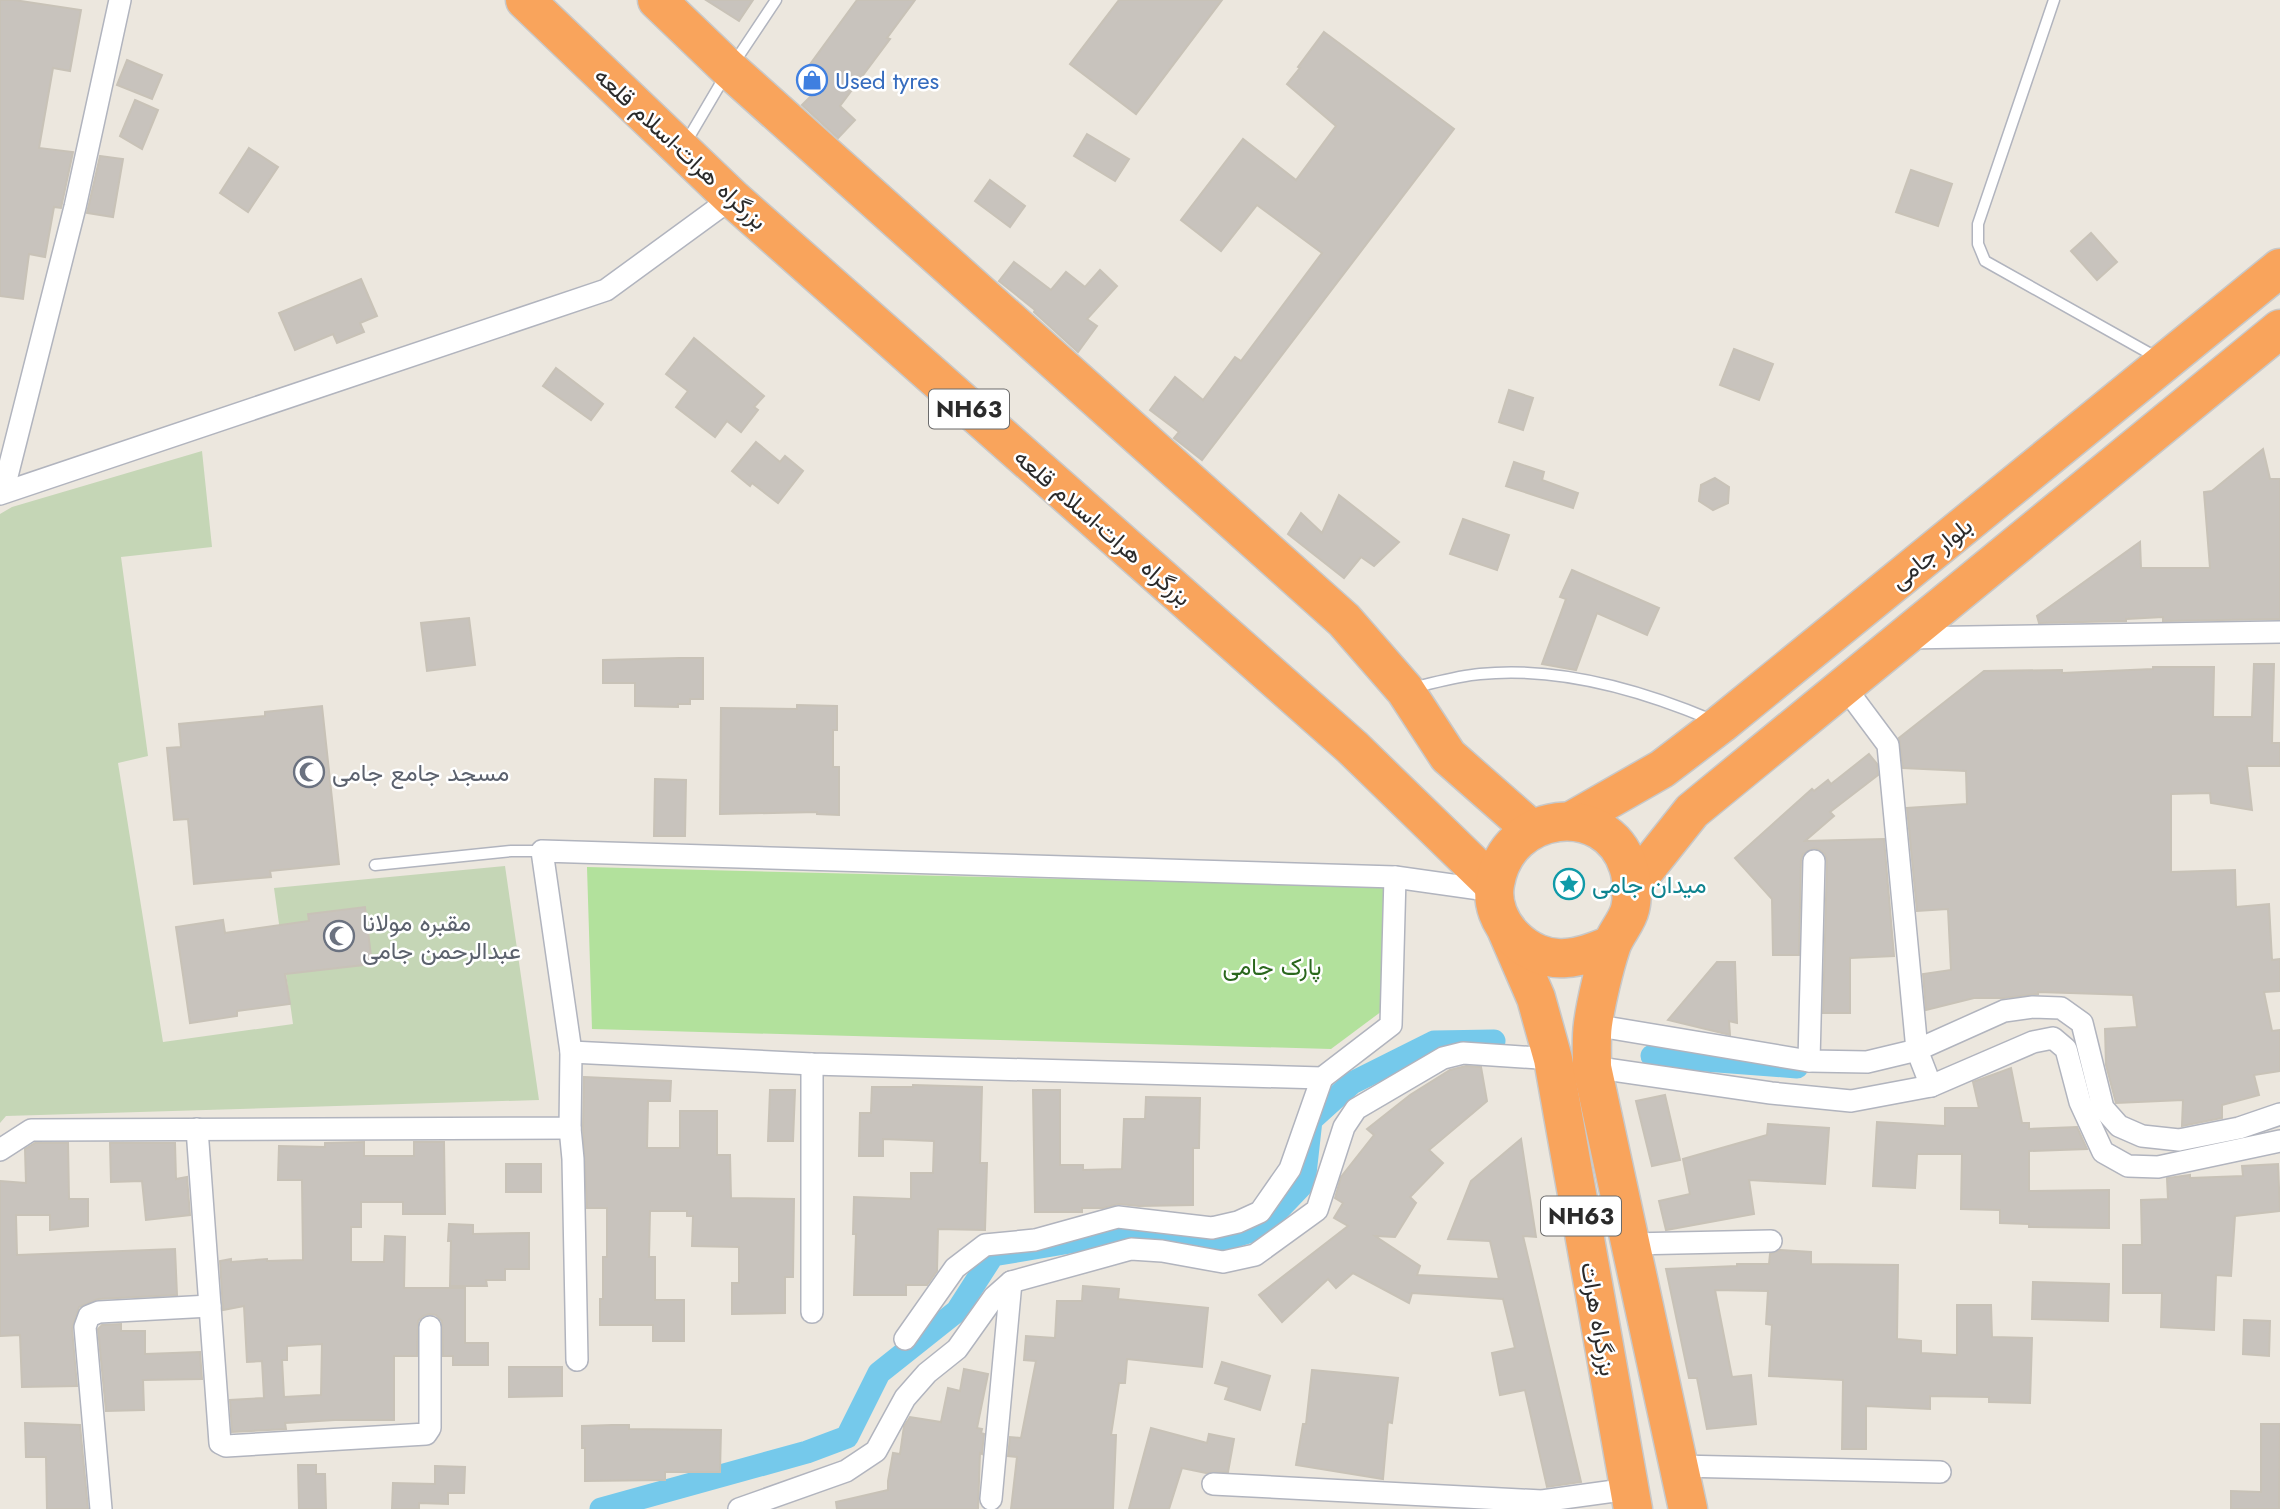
<svg xmlns="http://www.w3.org/2000/svg" width="2280" height="1509" font-family="Jost,Vazirmatn,sans-serif">
<style>
.green{fill:#b2e19c}
.cemetery{fill:#c5d6b6}
.lines{fill:none;stroke-linecap:round;stroke-linejoin:round}
.canal{stroke:#75c9eb;stroke-width:23}
.building{fill:#c8c3bd;stroke:#c8c2b7;stroke-width:2;fill-rule:evenodd}
.lane-casing{stroke:#b1b4be;stroke-width:13}
.street-casing{stroke:#b1b4be;stroke-width:24}
.highway-casing{stroke:#c8c8c8;stroke-width:41}
.lane{stroke:#fff;stroke-width:10}
.street{stroke:#fff;stroke-width:21}
.highway{stroke:#f9a45c;stroke-width:38}
.labels{text-anchor:middle;dominant-baseline:central;stroke-width:5;stroke-linejoin:round;paint-order:stroke}
.shield{fill:#fff;stroke:#6b6b6b;stroke-width:2}
.shield-label{font-size:23px;font-weight:bold;fill:#2b2b2b}
.shop-label{font-size:24px;fill:#366cbe;stroke:#fff;text-anchor:start}
.street-label{font-size:24px;fill:#2b2b2b;stroke:#fff}
.worship-label{font-size:24px;fill:#5b616d;stroke:#fff;text-anchor:start}
.culture-label{font-size:24px;fill:#0d838f;stroke:#fff;text-anchor:start}
.park-label{font-size:24px;fill:#2a671d;stroke:#fff}
</style>
<rect width="100%" height="100%" fill="#ece7de"/>
<polygon class="green" points="587,867 1385,887 1382,1011 1331,1049 592,1029"/>
<polygon class="cemetery" points="202,451 212,547 121,557 148,756 118,763 163,1042 293,1024 274,888 505,866 539,1100 6,1116 0,1123 0,514 12,507"/>
<g class="lines">
<g class="canal">
<polyline points="1652,1056 1797,1067"/>
<polyline points="601,1509 807,1452 847,1437 879,1373 957,1311 993,1255 1129,1232 1206,1245 1261,1228 1304,1183 1311,1120 1352,1083 1434,1042 1494,1041"/>
</g>
</g>
<g class="building">
<polygon points="0,0 14,0 81,10 70,71 53,68 39,148 73,152 61,208 54,207 45,257 29,254 23,299 0,296"/>
<polygon points="706,0 753,0 739,21"/>
<polygon points="857,0 915,0 887,38 890,39 840,106 855,120 838,138 802,105 817,90 800,78"/>
<polygon points="1119,0 1222,0 1136,114 1070,64"/>
<polygon points="1324,32 1454,129 1202,460 1174,438 1179,432 1150,410 1175,377 1203,400 1235,357 1241,361 1322,253 1257,205 1221,251 1181,220 1243,139 1296,180 1336,126 1287,84 1300,68 1298,67"/>
<polygon points="127,60 162,75 152,99 117,85"/>
<polygon points="135,100 158,110 142,149 120,136"/>
<polygon points="1087,134 1129,159 1115,181 1074,156"/>
<polygon points="249,148 278,167 248,212 220,193"/>
<polygon points="100,156 123,159 113,217 87,213"/>
<polygon points="1911,170 1952,184 1938,226 1896,212"/>
<polygon points="990,180 1025,206 1010,227 975,201"/>
<polygon points="2091,233 2117,262 2097,280 2071,251"/>
<polygon points="1014,262 1051,290 1066,272 1085,287 1100,270 1117,286 1087,319 1097,326 1078,352 1034,312 1035,310 999,281"/>
<polygon points="361,279 377,316 360,323 364,332 337,343 333,334 295,350 279,313"/>
<polygon points="694,338 764,396 754,407 758,410 741,432 727,421 715,437 676,407 688,391 666,374"/>
<polygon points="1734,349 1773,364 1759,400 1720,385"/>
<polygon points="556,368 603,404 591,420 543,386"/>
<polygon points="1509,390 1533,398 1523,430 1499,422"/>
<polygon points="756,442 780,462 785,456 803,471 778,503 752,483 750,486 732,471"/>
<polygon points="2263,449 2270,479 2280,479 2280,619 2163,621 2163,617 2126,619 2126,621 2039,623 2037,616 2140,542 2141,568 2210,568 2204,492 2212,491"/>
<polygon points="1514,462 1544,472 1542,480 1578,493 1573,508 1506,486"/>
<polygon points="1715,478 1729,487 1728,503 1713,510 1699,501 1701,485"/>
<polygon points="1339,495 1399,542 1374,566 1361,557 1344,578 1288,534 1301,513 1322,533"/>
<polygon points="1463,519 1509,535 1497,570 1450,554"/>
<polygon points="1572,570 1659,608 1647,635 1597,613 1576,670 1542,664 1566,599 1560,597"/>
<polygon points="469,618 475,665 427,671 421,623"/>
<polygon points="679,658 703,658 703,699 690,699 690,704 678,704 678,707 635,706 635,683 603,683 603,660"/>
<polygon points="2254,664 2274,664 2272,743 2280,743 2280,766 2247,766 2252,810 2211,803 2210,793 2171,794 2171,872 2235,870 2236,907 2269,904 2272,960 2280,959 2280,991 2264,992 2272,1031 2280,1030 2280,1071 2254,1075 2259,1095 2222,1105 2222,1118 2182,1126 2183,1100 2116,1103 2106,1065 2105,1029 2137,1027 2133,995 2038,992 2038,994 2004,998 1974,998 1926,1010 1923,974 1951,970 1948,909 1917,911 1907,808 1967,804 1966,771 1903,768 1899,738 1984,671 2062,670 2062,673 2153,669 2153,667 2214,667 2213,717 2252,717"/>
<polygon points="797,705 837,706 837,730 833,730 833,767 839,767 839,815 817,814 817,812 720,814 721,708 797,709"/>
<polygon points="322,706 339,864 270,871 271,877 194,884 188,819 174,820 167,748 181,747 179,724 265,716 265,712"/>
<polygon points="1869,754 1877,764 1878,775 1830,812 1834,816 1805,841 1884,839 1894,956 1850,958 1850,1013 1823,1013 1827,861 1825,854 1820,850 1814,848 1803,854 1801,860 1799,955 1773,955 1772,899 1735,858 1812,789 1814,791 1828,780 1831,784"/>
<polygon points="655,779 686,780 685,836 654,836"/>
<polygon points="365,907 372,964 285,974 290,1004 237,1011 237,1016 190,1023 176,927 223,920 225,933 309,921 308,914"/>
<polygon points="1717,962 1735,962 1737,1023 1729,1021 1730,1035 1668,1020"/>
<polygon points="1466,1066 1481,1067 1487,1101 1429,1150 1443,1163 1410,1197 1416,1203 1395,1237 1375,1236 1420,1266 1417,1275 1499,1279 1490,1241 1448,1239 1471,1181 1521,1139 1536,1237 1523,1236 1581,1482 1547,1487 1525,1390 1500,1395 1492,1353 1515,1348 1503,1299 1412,1293 1409,1303 1353,1273 1336,1288 1328,1279 1282,1322 1259,1295 1348,1226 1334,1218 1343,1203 1335,1198 1341,1177 1374,1135 1367,1129 1410,1095 1450,1070"/>
<polygon points="2011,1068 2022,1123 2029,1123 2029,1129 2077,1127 2087,1149 2029,1151 2029,1191 2109,1190 2109,1228 2029,1227 2029,1224 2000,1223 2000,1210 1961,1209 1962,1154 1917,1154 1915,1188 1873,1186 1877,1122 1945,1126 1945,1108 1979,1108 1973,1082"/>
<polygon points="584,1077 671,1081 670,1101 648,1101 647,1148 680,1148 680,1111 717,1111 717,1155 730,1155 731,1198 794,1199 793,1277 785,1277 785,1313 732,1314 732,1283 739,1283 739,1247 692,1246 693,1216 687,1216 687,1211 650,1211 649,1257 655,1257 655,1300 684,1300 684,1341 653,1341 653,1325 600,1325 600,1299 603,1299 603,1257 607,1257 607,1208 587,1208 583,1127"/>
<polygon points="913,1085 982,1087 980,1163 987,1163 985,1230 938,1229 937,1271 927,1285 906,1285 906,1295 854,1295 856,1234 853,1234 854,1197 911,1199 911,1173 933,1173 934,1141 883,1139 883,1156 859,1156 860,1113 871,1113 872,1087 913,1087"/>
<polygon points="770,1090 795,1090 793,1141 768,1141"/>
<polygon points="1033,1090 1060,1090 1060,1165 1083,1165 1083,1170 1122,1169 1124,1119 1145,1119 1146,1097 1200,1098 1199,1148 1193,1148 1193,1205 1139,1206 1119,1204 1103,1208 1082,1208 1082,1212 1035,1212"/>
<polygon points="1665,1095 1680,1160 1652,1166 1636,1101"/>
<polygon points="1768,1124 1829,1128 1825,1184 1749,1180 1754,1214 1666,1230 1659,1201 1690,1194 1683,1159 1767,1135"/>
<path d="M364,1142V1156H414V1142H444L445,1214H403V1202H361V1227H351V1262H384L385,1236L405,1237L404,1288H465V1343H488V1365H453V1356H443L442,1321L436,1315L429,1314L423,1316L418,1321L417,1356H394V1420H335L285,1423L286,1429L232,1432L230,1400L264,1398L262,1361L247,1362L244,1306L223,1310L220,1261L231,1259V1262L267,1259V1261L303,1260L302,1180H278L279,1146L325,1147V1143ZM322,1344L321,1395L284,1397L282,1360H287V1346Z"/>
<polygon points="35,1143 68,1143 69,1199 88,1199 88,1226 50,1230 50,1215 16,1215 17,1255 175,1249 177,1295 98,1299 79,1307 72,1328 77,1386 22,1387 20,1335 0,1336 0,1181 26,1183 25,1149"/>
<polygon points="110,1143 175,1143 176,1179 187,1177 190,1215 146,1220 142,1181 111,1182"/>
<rect x="506" y="1164" width="35" height="28"/>
<polygon points="2278,1164 2280,1211 2235,1216 2231,1276 2216,1275 2214,1330 2161,1327 2162,1293 2123,1293 2123,1245 2142,1245 2141,1200 2168,1199 2167,1178 2190,1175 2190,1178 2243,1176 2242,1166"/>
<polygon points="449,1224 473,1225 473,1234 529,1233 529,1269 505,1269 505,1280 486,1280 487,1286 450,1286 451,1241 448,1241"/>
<polygon points="1780,1250 1811,1252 1811,1264 1898,1265 1897,1339 1921,1341 1921,1353 1957,1355 1957,1305 1991,1305 1992,1337 2032,1338 2030,1403 1989,1402 1989,1397 1930,1396 1930,1409 1866,1406 1866,1449 1842,1449 1843,1380 1769,1376 1772,1325 1766,1324 1768,1291 1715,1290 1732,1377 1751,1375 1756,1424 1707,1429 1697,1378 1689,1378 1666,1269 1737,1266 1737,1264 1769,1264 1770,1254"/>
<polygon points="2033,1282 2109,1284 2108,1321 2032,1319"/>
<polygon points="1083,1286 1119,1289 1118,1299 1208,1308 1202,1367 1127,1359 1125,1383 1119,1383 1111,1435 1116,1435 1113,1509 1011,1509 1017,1457 1008,1456 1010,1437 1021,1438 1036,1361 1024,1360 1026,1336 1055,1338 1057,1301 1082,1301"/>
<polygon points="2244,1320 2270,1321 2269,1356 2243,1354"/>
<polygon points="121,1324 121,1331 145,1331 145,1354 200,1352 202,1379 143,1380 144,1410 106,1411 98,1329 102,1325"/>
<polygon points="1222,1362 1270,1376 1260,1410 1225,1399 1229,1387 1215,1383"/>
<polygon points="509,1367 562,1367 562,1396 509,1397"/>
<polygon points="964,1369 988,1374 977,1428 982,1429 981,1433 984,1434 982,1454 980,1453 978,1509 837,1509 836,1502 888,1490 888,1481 893,1453 900,1454 904,1426 910,1417 941,1422 948,1388 960,1391"/>
<polygon points="1312,1370 1398,1378 1392,1423 1388,1422 1383,1479 1296,1465 1303,1424 1306,1424"/>
<polygon points="25,1423 80,1425 88,1509 47,1509 46,1457 26,1457"/>
<polygon points="2261,1424 2280,1424 2279,1509 2231,1509 2231,1491 2261,1492"/>
<polygon points="612,1425 629,1425 629,1429 721,1430 720,1472 665,1472 665,1480 585,1481 585,1448 582,1448 582,1426"/>
<polygon points="1151,1428 1207,1443 1209,1434 1234,1439 1228,1472 1206,1473 1182,1468 1169,1509 1129,1509"/>
<polygon points="298,1465 316,1465 316,1474 325,1474 326,1509 299,1509"/>
<polygon points="435,1466 465,1467 464,1493 448,1493 448,1504 419,1503 419,1509 392,1509 393,1483 435,1484"/>
</g>
<g class="lines">
<g class="lane-casing">
<g id="lane">
<polyline points="2054,0 1978,224 1978,244 1985,261 2156,357"/>
<polyline points="734,63 776,0"/>
<polyline points="685,144 725,76"/>
<path d="M1411,688C1434,683 1457,676 1480,674C1559,666 1641,690 1712,720"/>
<polyline points="375,865 511,851 542,851"/>
</g>
</g>
<g class="street-casing">
<g id="street">
<polyline points="3,492 75,207 120,0"/>
<polyline points="0,494 606,290 732,198"/>
<polyline points="1904,638 2280,632"/>
<polyline points="1844,686 1888,745 1917,1050 1931,1086"/>
<polyline points="1593,1025 1809,1061 1867,1062 1917,1050 2004,1011 2033,1007 2061,1008 2082,1023 2103,1108 2119,1126 2142,1136 2179,1140 2239,1128 2280,1114"/>
<polyline points="571,1052 812,1064 1322,1078 1391,1025 1395,877"/>
<polyline points="1809,1061 1814,861"/>
<polyline points="1592,1067 1771,1093 1851,1101 1931,1086 2033,1042 2053,1038 2066,1049 2080,1102 2103,1152 2128,1166 2158,1167 2280,1141"/>
<polyline points="570,1128 573,1159 577,1360"/>
<polyline points="197,1129 220,1443 226,1446 426,1434 430,1428 430,1327"/>
<polyline points="0,1150 31,1130 570,1128 571,1052 542,851 1395,877 1494,891"/>
<polyline points="1630,1244 1771,1241"/>
<polyline points="812,1312 812,1064"/>
<polyline points="905,1339 955,1268 985,1245 1035,1240 1118,1217 1212,1228 1238,1222 1260,1212 1290,1169 1322,1078"/>
<polyline points="1678,1466 1940,1472"/>
<polyline points="1213,1484 1542,1501 1629,1489"/>
<polyline points="991,1499 1011,1282"/>
<polyline points="101,1509 85,1327 89,1316 99,1312 210,1306"/>
<polyline points="739,1509 846,1471 876,1451 905,1398 927,1373 957,1349 994,1297 1011,1282 1131,1249 1162,1251 1223,1262 1255,1255 1317,1210 1344,1127 1356,1109 1443,1058 1463,1053 1553,1059"/>
</g>
</g>
<g class="highway-casing">
<g id="highway">
<polyline points="525,0 732,198 1352,747 1494,885"/>
<polyline points="657,0 729,69 1344,620 1405,690 1448,756 1531,829"/>
<polyline points="1571,821 1662,769 1721,724 2280,268"/>
<polyline points="1630,889 1692,811 2280,329"/>
<polyline points="1507,931 1536,998 1553,1059 1633,1509"/>
<path d="M1611,945C1596,951 1582,957 1566,958C1528,962 1488,923 1495,884C1507,810 1606,799 1628,866C1632,877 1633,898 1630,909C1627,922 1615,934 1611,947C1604,968 1596,1002 1593,1024C1591,1038 1592,1053 1592,1067L1688,1509"/>
</g>
</g>
<use href="#lane" class="lane"/>
<use href="#street" class="street"/>
<use href="#highway" class="highway"/>
</g>
<defs>
<g id="shop-ring" transform="scale(1.575)"><circle r="9.5" fill="#fff" stroke="#3f7fe0" stroke-width="1.5"/><path d="M-5-2.5h2.3a2.7 3.5 0 0 1 5.4 0H5L5.5 6h-11ZM-1.5-2.5h3a1.5 2.3 0 0 0-3 0Z" fill="#3f7fe0"/></g>
<g id="mosque-ring" transform="scale(1.575)"><circle r="9.5" fill="#fff" stroke="#6b7280" stroke-width="1.5"/><path d="M3.5-4.9A6 6 0 1 0 3.5 4.9A5 5 0 1 1 3.5-4.9Z" fill="#6b7280"/></g>
<g id="sight-ring" transform="scale(1.575)"><circle r="9.5" fill="#fff" stroke="#0f9aa8" stroke-width="1.5"/><path d="M0-6L1.8-2.2L6-1.7L2.9 1.2L3.7 5.4L0 3.3L-3.7 5.4L-2.9 1.2L-6-1.7L-1.8-2.2Z" fill="#0f9aa8"/></g>
</defs>
<g fill-rule="evenodd">
<use href="#shop-ring" x="812" y="80"/>
<use href="#mosque-ring" x="309" y="772"/>
<use href="#sight-ring" x="1569" y="884"/>
<use href="#mosque-ring" x="339" y="936"/>
</g>
<g class="labels">
<g class="shield">
<rect x="929" y="389.5" width="80" height="39" rx="5"/>
<rect x="1541" y="1196.5" width="80" height="39" rx="5"/>
</g>
<g class="shield-label">
<text x="969" y="409">NH63</text>
<text x="1581" y="1216">NH63</text>
</g>
<g class="shop-label">
<text x="835" y="80">Used tyres</text>
</g>
<g class="street-label">
<text transform="translate(681 148) rotate(43)">بزرگراه هرات-اسلام قلعه</text>
<text transform="translate(1103 527) rotate(41)">بزرگراه هرات-اسلام قلعه</text>
<text transform="translate(1931 553) rotate(-39)">بلوار جامی</text>
<text transform="translate(1599 1319) rotate(80)">بزرگراه هرات</text>
</g>
<g class="worship-label">
<text x="332" y="772">مسجد جامع جامی</text>
<text x="362" y="922">مقبره مولانا<tspan x="362" dy="28">عبدالرحمن جامی</tspan></text>
</g>
<g class="culture-label">
<text x="1592" y="884">میدان جامی</text>
</g>
<g class="park-label">
<text x="1272" y="966">پارک جامی</text>
</g>
</g>
</svg>
